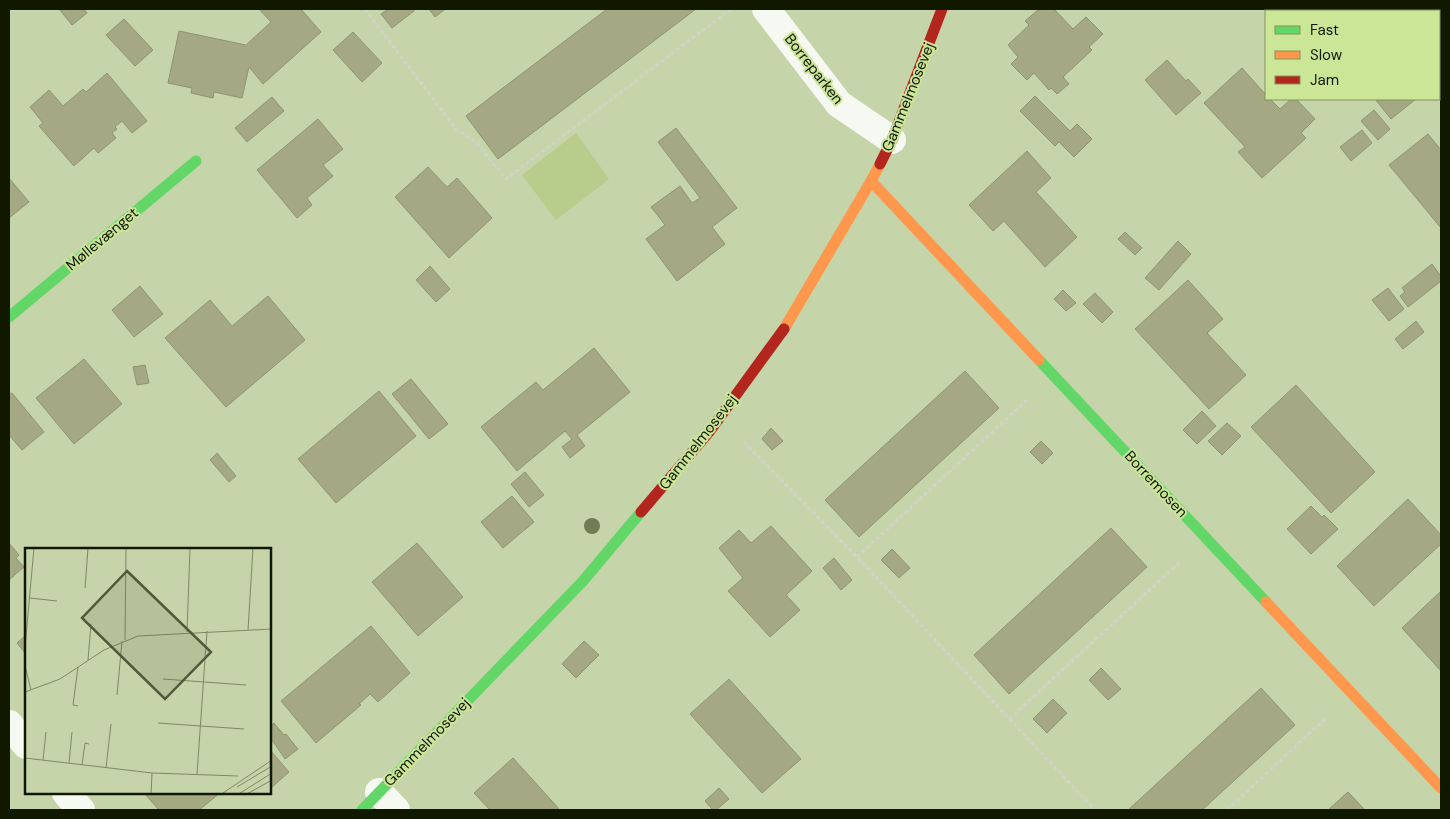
<svg xmlns="http://www.w3.org/2000/svg" width="1450" height="819" font-family="'DM Sans',sans-serif">
<style>
.green{fill:#b8cc8c}
.building{fill:#a5a983;stroke:#8f9470}
.lines{fill:none;stroke-linecap:round;stroke-linejoin:round}
.path{stroke:#cfd4c6;stroke-width:3;stroke-dasharray:4 2.5;stroke-linecap:butt}
.street{stroke:#f6f9f2;stroke-width:28}
.fast{stroke:#63d668;stroke-width:11}
.slow{stroke:#ff974d;stroke-width:11}
.jam{stroke:#b3261e;stroke-width:11}
.tree{fill:#707c54}
.labels{text-anchor:middle;dominant-baseline:central;stroke-width:4;stroke-linejoin:round;paint-order:stroke}
.street-label{font-size:15px;fill:#101800;stroke:#cce698}
.inset-road{fill:none;stroke:#7d8966;stroke-width:1}
.view{fill:#505a3b;fill-opacity:0.15;stroke:#505a3b;stroke-width:2.5}
.inset-edge{fill:none;stroke:#101800;stroke-width:2.5}
</style>
<rect width="100%" height="100%" fill="#c6d4aa"/>
<polygon class="green" points="576,133 609,179 556,220 522,175"/>
<g class="building">
<polygon points="59,9 84,9 87,13 72,25"/>
<polygon points="259,9 301,9 321,32 263,84 249,67 242,98 214,92 213,98 191,93 192,88 168,83 179,31 246,45 271,22"/>
<polygon points="388,9 413,9 414,11 392,28 381,14"/>
<polygon points="429,9 444,9 444,10 435,17"/>
<polygon points="607,9 696,9 498,159 466,116"/>
<polygon points="1039,9 1054,9 1073,29 1086,17 1103,34 1089,47 1092,50 1063,77 1069,84 1057,94 1051,88 1049,90 1034,73 1027,80 1011,64 1018,57 1008,45 1029,25 1025,21"/>
<polygon points="1440,9 1441,9 1441,78 1439,80 1439,11 1437,11"/>
<polygon points="124,19 153,50 135,66 106,35"/>
<polygon points="353,32 382,63 362,82 333,50"/>
<polygon points="1167,60 1186,81 1188,79 1201,93 1176,115 1145,80"/>
<polygon points="1242,68 1266,95 1266,99 1270,99 1280,109 1291,99 1296,99 1315,119 1301,133 1306,138 1262,178 1238,152 1245,147 1204,103"/>
<polygon points="107,73 147,121 132,133 122,121 115,127 117,129 112,133 116,138 98,153 94,148 74,166 39,126 43,123 30,107 49,90 63,106 83,89 86,92"/>
<polygon points="1035,96 1070,131 1077,124 1092,139 1074,157 1059,142 1055,146 1020,111"/>
<polygon points="272,97 284,111 247,142 235,128"/>
<polygon points="1375,99 1416,99 1391,119"/>
<polygon points="1374,110 1390,129 1378,140 1361,121"/>
<polygon points="318,119 343,149 323,165 333,176 307,198 312,205 297,218 257,170"/>
<polygon points="676,128 737,208 712,227 725,244 677,281 646,239 665,225 651,207 680,186 692,203 700,198 658,142"/>
<polygon points="1362,130 1372,143 1351,161 1340,147"/>
<polygon points="1428,134 1441,150 1441,228 1389,165"/>
<polygon points="1027,151 1051,178 1036,192 1077,237 1045,267 1004,221 993,231 969,205"/>
<polygon points="428,167 447,187 457,178 492,218 449,258 395,197"/>
<polygon points="9,178 29,202 9,218"/>
<polygon points="1125,232 1142,248 1135,255 1118,239"/>
<polygon points="1178,241 1191,254 1159,290 1145,278"/>
<polygon points="1432,264 1441,276 1441,281 1408,307 1400,296 1405,292 1402,288"/>
<polygon points="430,266 450,289 436,302 416,280"/>
<polygon points="1188,280 1223,319 1207,333 1246,375 1209,409 1135,329"/>
<polygon points="140,286 163,314 134,337 112,310"/>
<polygon points="1388,288 1404,309 1389,321 1372,300"/>
<polygon points="1063,290 1076,303 1066,311 1054,299"/>
<polygon points="1095,293 1113,312 1102,323 1083,304"/>
<polygon points="268,296 305,340 226,407 165,338 210,300 232,326"/>
<polygon points="1416,321 1424,332 1403,349 1395,339"/>
<polygon points="594,348 630,392 577,435 585,446 570,458 562,447 572,439 565,431 517,471 481,427 536,382 543,390"/>
<polygon points="84,359 122,404 74,444 36,398"/>
<polygon points="145,365 149,383 137,385 133,367"/>
<polygon points="965,371 999,408 859,537 825,500"/>
<polygon points="411,379 448,424 429,439 392,394"/>
<polygon points="1296,385 1375,472 1331,513 1251,427"/>
<polygon points="379,391 416,436 336,503 298,459"/>
<polygon points="12,393 44,432 22,450 9,435 9,395"/>
<polygon points="1202,411 1216,426 1197,444 1183,430"/>
<polygon points="1227,423 1241,436 1222,455 1208,441"/>
<polygon points="771,428 783,441 772,450 762,439"/>
<polygon points="1041,441 1053,453 1042,464 1030,452"/>
<polygon points="217,453 236,476 229,482 210,460"/>
<polygon points="525,472 544,495 529,507 511,484"/>
<polygon points="512,496 534,522 503,548 481,522"/>
<polygon points="1408,499 1441,535 1441,544 1374,606 1337,566"/>
<polygon points="1311,506 1322,517 1324,515 1338,529 1311,554 1287,529"/>
<polygon points="771,526 812,571 786,595 800,610 770,637 728,591 743,578 719,548 739,530 751,543"/>
<polygon points="1111,528 1147,567 1009,694 974,655"/>
<polygon points="9,543 19,555 16,558 24,567 9,580"/>
<polygon points="417,543 463,597 418,636 372,582"/>
<polygon points="892,549 910,568 899,578 881,560"/>
<polygon points="834,558 852,580 841,590 823,568"/>
<polygon points="1441,591 1441,671 1402,628"/>
<polygon points="371,626 410,673 378,702 370,694 359,704 361,705 316,743 281,701"/>
<polygon points="26,635 26,654 17,643"/>
<polygon points="584,641 599,655 576,678 562,664"/>
<polygon points="1101,668 1121,689 1108,700 1089,680"/>
<polygon points="729,679 801,759 762,793 690,714"/>
<polygon points="1261,688 1295,725 1202,810 1128,810"/>
<polygon points="1053,699 1067,713 1047,733 1033,719"/>
<polygon points="274,723 284,735 286,734 298,749 285,759 270,737 270,727"/>
<polygon points="270,750 289,772 270,789"/>
<polygon points="513,758 560,810 490,810 474,793"/>
<polygon points="719,788 729,799 716,810 713,810 705,801"/>
<polygon points="1348,792 1364,809 1363,810 1328,810"/>
<polygon points="144,793 220,793 199,810 159,810"/>
</g>
<g class="lines">
<g class="path">
<polyline points="365,9 456,129 476,142 506,179 731,9"/>
<polyline points="744,442 857,557 1095,810"/>
<polyline points="857,557 1027,400"/>
<polyline points="1009,719 1180,562"/>
<polyline points="1227,810 1327,717"/>
</g>
<g class="street">
<polyline points="766,9 839,104 892,140"/>
<polyline points="1299,9 1301,11"/>
<polyline points="9,724 26,745"/>
<polyline points="379,792 396,810"/>
<polyline points="66,793 81,810"/>
</g>
<g class="fast">
<polyline points="9,317 196,161"/>
<polyline points="1039,360 1266,602"/>
<polyline points="362,810 583,581 641,512"/>
</g>
<g class="slow">
<polyline points="871,181 1039,360"/>
<polyline points="784,329 871,181 880,164"/>
<polyline points="1266,602 1441,788"/>
</g>
<g class="jam">
<polyline points="880,164 892,140 942,9"/>
<polyline points="641,512 709,432 784,329"/>
</g>
</g>
<circle class="tree" cx="592" cy="526" r="8"/>
<g class="labels">
<g class="street-label">
<text transform="translate(814 69) rotate(52)">Borreparken</text>
<text transform="translate(908 97) rotate(-68)">Gammelmosevej</text>
<text transform="translate(102 239) rotate(-40)">Møllevænget</text>
<text transform="translate(698 442) rotate(-52)">Gammelmosevej</text>
<text transform="translate(1156 484) rotate(47)">Borremosen</text>
<text transform="translate(427 742) rotate(-46)">Gammelmosevej</text>
</g>
</g>
<g transform="translate(25 548)">
<rect width="246" height="246" fill="#c6d4aa"/>
<path class="inset-road" d="M60,40L63,0M5,50L32,53M223,82L228,0M162,84L165,0M100,92L101,0M0,99L9,0M63,112L66,76M0,118L6,142M138,131L221,137M0,144L35,131L79,102L113,88L247,81M92,147L97,93M53,158L48,157L53,119M133,175L219,181M0,210L127,225L213,228M18,212L21,184M44,215L47,184M57,217L60,195L64,196M81,220L86,176M172,226L182,83M212,239L247,218M126,247L127,225M195,247L247,212M212,247L247,225M220,247L247,232"/>
<path class="view" d="M102,23L186,104L140,151L57,70Z"/>
<rect width="246" height="246" class="inset-edge"/>
</g>
<rect width="1450" height="819" fill="none" stroke="#101800" stroke-width="20"/>
<rect x="1265" y="10" width="175" height="90" fill="#cce698" stroke="#81945b"/>
<rect x="1275" y="26" width="25" height="8" fill="#63d668" stroke="#81945b"/>
<text x="1310" y="35" font-size="15" fill="#101800">Fast</text>
<rect x="1275" y="51" width="25" height="8" fill="#ff974d" stroke="#81945b"/>
<text x="1310" y="60" font-size="15" fill="#101800">Slow</text>
<rect x="1275" y="76" width="25" height="8" fill="#b3261e" stroke="#81945b"/>
<text x="1310" y="85" font-size="15" fill="#101800">Jam</text>
</svg>
